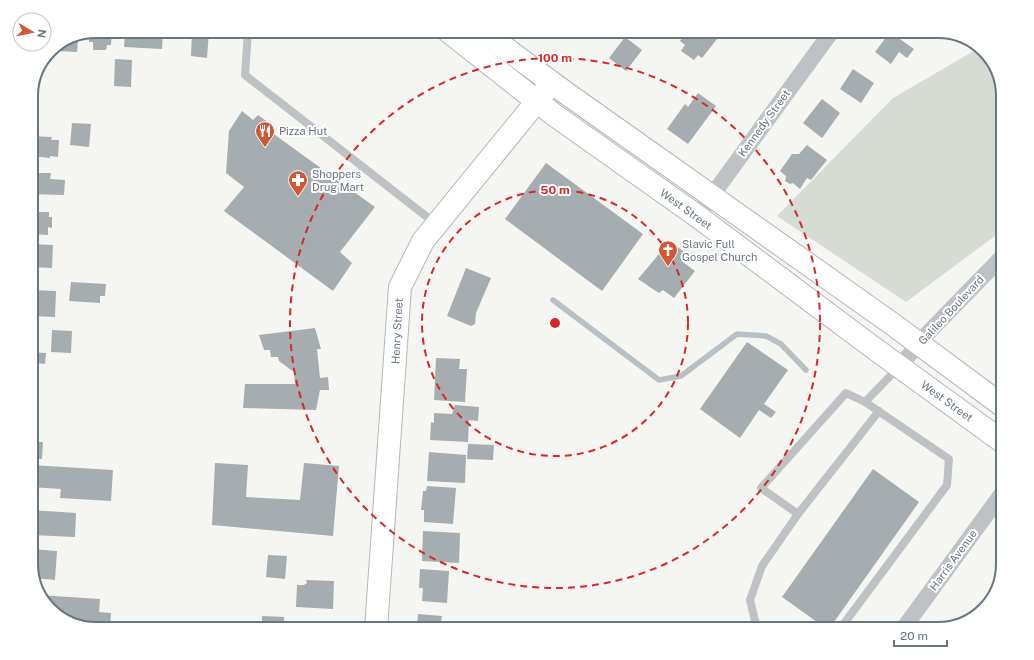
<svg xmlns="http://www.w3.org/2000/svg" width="1034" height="660" font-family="'Public Sans',sans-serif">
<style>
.green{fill:#d6dbd3}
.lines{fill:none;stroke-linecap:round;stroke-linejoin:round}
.stream{stroke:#b7c1c5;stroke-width:5.5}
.building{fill:#a5adb1}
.secondary-casing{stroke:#b1b6b9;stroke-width:24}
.service{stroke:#bec2c5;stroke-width:8}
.minor{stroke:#bec2c5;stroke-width:16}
.secondary{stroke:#fff;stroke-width:22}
.ring{fill:none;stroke:#d62828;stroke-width:2;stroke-dasharray:7 5}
.labels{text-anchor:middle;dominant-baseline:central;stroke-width:4;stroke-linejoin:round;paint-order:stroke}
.street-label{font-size:11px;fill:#67757f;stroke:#fff}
.poi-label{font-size:11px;fill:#67757f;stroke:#fff;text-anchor:start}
.rim{fill:none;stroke:#67757f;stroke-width:2}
.centre{fill:#d62828;stroke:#fff;stroke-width:2}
.ring-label{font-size:12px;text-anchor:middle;font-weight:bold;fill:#d62828;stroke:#fff;stroke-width:4;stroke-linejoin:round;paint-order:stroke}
</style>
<rect width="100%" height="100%" fill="#f5f5f1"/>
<polygon class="green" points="979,48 994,64 1003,92 1003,230 906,302 777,216 893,98"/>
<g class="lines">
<polyline class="stream" points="553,300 659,380 681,376 737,334 766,336 781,344 806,370"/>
</g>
<g class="building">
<polygon points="96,31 112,31 111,45 107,45 106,50 93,50 93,42 89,42 89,34"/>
<polygon points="134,31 163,31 162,49 124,47 125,33 134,33"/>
<polygon points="192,31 209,31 207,58 191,56"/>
<polygon points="687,31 716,31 721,34 702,58 698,55 694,60 681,51 685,45 680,41"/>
<polygon points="890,32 914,49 907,58 899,52 891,64 875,52"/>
<polygon points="625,37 642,50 626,71 609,58"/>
<polygon points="78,39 77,52 57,51 57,47"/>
<polygon points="115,59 132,60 131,87 114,86"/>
<polygon points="853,69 874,83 861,103 840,89"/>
<polygon points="698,93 716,106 688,144 667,129 685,104 688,107"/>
<polygon points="822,99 840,113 822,138 803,123"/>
<polygon points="242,111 253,120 258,115 272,125 268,130 375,207 340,252 352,263 333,291 224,211 244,187 226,173 229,131"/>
<polygon points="72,123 91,124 89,147 70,145"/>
<polygon points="31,136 52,137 51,140 59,140 58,157 50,156 50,158 31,156"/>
<polygon points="807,145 827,160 811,180 807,178 800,189 793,183 790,184 785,181 786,176 780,171 792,154 799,154"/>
<polygon points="546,163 643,234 602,291 505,219"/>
<polygon points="31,173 51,173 50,179 65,180 64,195 31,194"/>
<polygon points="31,212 49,212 49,217 52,217 52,228 48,227 48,235 31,234"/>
<polygon points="670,241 688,255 683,262 695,271 674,298 663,290 659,293 638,279"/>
<polygon points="31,244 53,245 52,268 31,267"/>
<polygon points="466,268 491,278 476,313 475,324 471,326 447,316"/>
<polygon points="71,282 106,284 105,296 100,296 100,303 69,301"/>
<polygon points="31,290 56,291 55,317 31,316"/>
<polygon points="315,328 321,349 317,349 320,378 328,377 329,390 320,390 316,410 243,408 245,384 295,384 294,372 279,361 278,357 271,357 270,350 264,350 259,335"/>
<polygon points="52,330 72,331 71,353 51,352"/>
<polygon points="747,342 788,370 764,404 776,412 771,418 759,410 740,438 700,409"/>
<polygon points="31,352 46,353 45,364 37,363 36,378 31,378"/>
<polygon points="436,358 460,359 459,369 467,369 465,402 434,400"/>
<polygon points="31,394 36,394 34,417 31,417"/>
<polygon points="455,405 479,407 478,421 469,420 468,442 430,440 431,422 434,423 434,413 452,414"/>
<polygon points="31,437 35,437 35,442 43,442 42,459 34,459 34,462 31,462"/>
<polygon points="468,444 494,445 493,460 467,459"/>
<polygon points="429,452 466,455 465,483 427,481"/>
<polygon points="215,463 248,465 246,497 300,500 304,463 339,466 333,536 212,525"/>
<polygon points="31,465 113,470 111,501 60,498 61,489 31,487"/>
<polygon points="873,469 919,502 829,629 827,629 782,597"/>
<polygon points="427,486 456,488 453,524 424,522 424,510 421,510 423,491 426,491"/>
<polygon points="31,510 76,513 75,537 31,535"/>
<polygon points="423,531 460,533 459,563 422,561"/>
<polygon points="31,549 57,551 55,580 34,578 31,568"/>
<polygon points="268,555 287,556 285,579 266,577"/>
<polygon points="420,569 449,571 447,603 422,601 423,588 419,588"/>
<polygon points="306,580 334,581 333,609 296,607 297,585 304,585 307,583"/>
<polygon points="39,595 100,599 99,612 111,613 110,629 96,629 60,618"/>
<polygon points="418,614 442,616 440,629 417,629"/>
<polygon points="262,616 284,617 284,629 262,629"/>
</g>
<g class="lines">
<g class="secondary-casing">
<g id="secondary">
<polyline points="448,31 553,114 697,216 871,346 1003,442"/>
<polyline points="482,31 566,93 891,323 1003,406"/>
<polyline points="376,629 400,287 423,241 546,90"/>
</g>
</g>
<g class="service">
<polyline points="248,31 245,75 436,224"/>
<polyline points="865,402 899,367"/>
<polyline points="798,514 879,411"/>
<polyline points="757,629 750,600 762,566 798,514 761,488 846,393 865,402 949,459 947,485 840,629"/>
</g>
<g class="minor">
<polyline points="697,216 832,31"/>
<polyline points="900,366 925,336 1003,256"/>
<polyline points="903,629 1003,492"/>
</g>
<use href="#secondary" class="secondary"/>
</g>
<g class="ring">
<circle cx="555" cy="323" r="133"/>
<circle cx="555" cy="323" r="265"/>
</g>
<defs>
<g id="restaurant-pin" transform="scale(1)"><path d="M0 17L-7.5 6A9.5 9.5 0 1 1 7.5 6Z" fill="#d15735" stroke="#fff"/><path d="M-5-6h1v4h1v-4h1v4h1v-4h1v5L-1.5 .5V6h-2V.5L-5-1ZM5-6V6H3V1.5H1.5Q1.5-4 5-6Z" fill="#fff"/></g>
<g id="pharmacy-pin" transform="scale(1)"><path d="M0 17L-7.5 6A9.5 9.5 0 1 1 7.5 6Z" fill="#d15735" stroke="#fff"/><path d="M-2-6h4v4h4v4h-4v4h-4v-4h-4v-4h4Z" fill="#fff"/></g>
<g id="church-pin" transform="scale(1)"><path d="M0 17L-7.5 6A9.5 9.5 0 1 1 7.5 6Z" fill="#d15735" stroke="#fff"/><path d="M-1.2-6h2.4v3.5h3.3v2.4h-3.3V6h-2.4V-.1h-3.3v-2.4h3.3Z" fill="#fff"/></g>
</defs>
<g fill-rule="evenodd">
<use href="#restaurant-pin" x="265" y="131"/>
<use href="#pharmacy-pin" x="298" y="180"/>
<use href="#church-pin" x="668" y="250"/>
</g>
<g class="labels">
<g class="street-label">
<text transform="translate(764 123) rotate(-54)">Kennedy Street</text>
<text transform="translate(686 209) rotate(36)">West Street</text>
<text transform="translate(951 310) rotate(-47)">Galileo Boulevard</text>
<text transform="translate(397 331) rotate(-87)">Henry Street</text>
<text transform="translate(947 401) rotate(36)">West Street</text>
<text transform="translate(953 560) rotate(-54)">Harris Avenue</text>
</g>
<g class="poi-label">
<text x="279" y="131">Pizza Hut</text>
<text x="312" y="174">Shoppers<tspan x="312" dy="13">Drug Mart</tspan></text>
<text x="682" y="244">Slavic Full<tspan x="682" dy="13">Gospel Church</tspan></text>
</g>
</g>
<path d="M0 0H1034V660H0ZM96 38H938A58 58 0 0 1 996 96V564A58 58 0 0 1 938 622H96A58 58 0 0 1 38 564V96A58 58 0 0 1 96 38Z" fill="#fff" fill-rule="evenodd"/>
<path class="rim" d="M96 38H938A58 58 0 0 1 996 96V564A58 58 0 0 1 938 622H96A58 58 0 0 1 38 564V96A58 58 0 0 1 96 38Z"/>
<circle cx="555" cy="323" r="6" class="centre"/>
<g class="ring-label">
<text x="555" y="62">100 m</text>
<text x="555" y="194">50 m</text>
</g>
<g transform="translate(32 32) rotate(99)"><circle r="19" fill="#ffffff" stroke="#c2c8cc"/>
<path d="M0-3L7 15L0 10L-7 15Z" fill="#d15735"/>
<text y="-6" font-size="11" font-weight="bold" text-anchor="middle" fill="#67757f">N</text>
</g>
<path d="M894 640v6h53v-6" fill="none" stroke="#67757f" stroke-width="2"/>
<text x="900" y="640" font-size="12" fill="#67757f" stroke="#ffffff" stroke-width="3" paint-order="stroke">20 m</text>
</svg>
